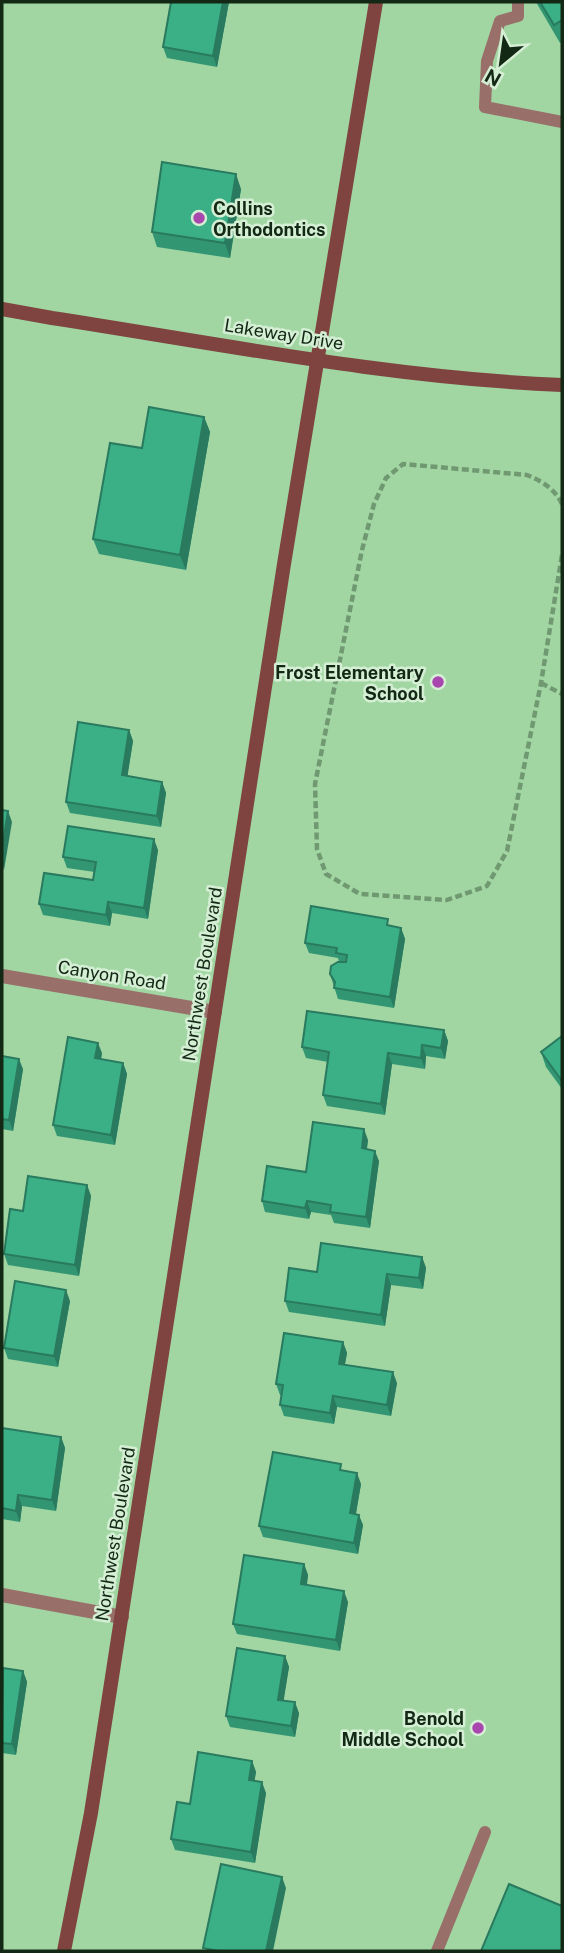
<svg xmlns="http://www.w3.org/2000/svg" width="564" height="1953" font-family="'Public Sans',sans-serif">
<style>
.lines{fill:none;stroke-linecap:round;stroke-linejoin:round}
.path{stroke:#709972;stroke-width:4.5;stroke-dasharray:7 3.5;stroke-linecap:butt}
.lane{stroke:#996f6a;stroke-width:12}
.street{stroke:#996f6a;stroke-width:14}
.secondary{stroke:#7f443f;stroke-width:14}
.wall{fill:#339673}
.shaded-wall{fill:#297a5e}
.building{fill:#3baf86;stroke:#297a5e;stroke-width:2}
.poi-dot{fill:#a947ae;stroke:#d5efd5;stroke-width:2.5}
.labels{text-anchor:middle;dominant-baseline:central;stroke-width:5;stroke-linejoin:round;paint-order:stroke}
.poi-label{font-size:18px;font-weight:bold;fill:#132815;stroke:#d5efd5;text-anchor:end}
.street-label{font-size:18px;fill:#132815;stroke:#d5efd5}
</style>
<rect width="100%" height="100%" fill="#a1d6a3"/>
<g class="lines">
<g class="path">
<path d="M562,504C555,489 542,481 527,475L403,464L386,478L374,504L362,550L315,784L317,849L326,874L360,894L447,900L487,886L507,851L541,683L562,555"/>
<polyline points="541,683 562,694"/>
</g>
<g class="lane">
<polyline points="518,2 518,16 500,21 487,61 485,107 562,122"/>
<polyline points="437,1951 485,1832"/>
</g>
<g class="street">
<polyline points="2,976 215,1012"/>
<polyline points="2,1595 122,1617"/>
</g>
<g class="secondary">
<path d="M2,309L52,318C221,344 391,378 562,385"/>
<polyline points="64,1951 91,1813 284,564 376,2"/>
</g>
</g>
<g class="wall">
<polygon points="171,2 229,2 217,67 167,58 163,47"/>
<polygon points="536,2 562,2 562,42 560,43"/>
<polygon points="241,189 230,258 157,247 152,232"/>
<polygon points="204,417 210,432 186,570 99,554 93,539"/>
<polygon points="129,730 133,741 127,776 162,782 166,793 161,827 70,813 66,802"/>
<polygon points="158,850 148,919 112,913 110,926 43,915 39,904 93,880 95,872 67,868 63,857"/>
<polygon points="391,926 401,928 405,939 394,1008 338,999 330,974 339,962 338,958 309,953 305,943"/>
<polygon points="444,1030 448,1041 445,1059 426,1056 425,1069 392,1064 385,1115 327,1106 323,1095 328,1062 306,1058 302,1047"/>
<polygon points="562,1036 562,1089 546,1067 541,1052"/>
<polygon points="102,1053 101,1059 123,1063 127,1074 115,1145 57,1136 53,1125"/>
<polygon points="2,1056 23,1069 13,1131 2,1129"/>
<polygon points="368,1140 367,1149 379,1161 370,1228 334,1223 331,1215 311,1212 309,1219 265,1212 262,1201 306,1172"/>
<polygon points="87,1185 91,1196 79,1276 8,1265 4,1254 23,1211"/>
<polygon points="422,1257 426,1268 423,1289 391,1285 385,1326 289,1312 285,1301 317,1272"/>
<polygon points="70,1301 58,1367 8,1359 4,1348"/>
<polygon points="343,1342 347,1353 345,1364 397,1383 391,1416 337,1407 334,1424 284,1416 280,1405 281,1395 280,1395 276,1384"/>
<polygon points="2,1428 61,1437 65,1448 56,1511 22,1506 20,1522 2,1519"/>
<polygon points="344,1471 361,1484 356,1514 363,1525 358,1554 263,1537 259,1526"/>
<polygon points="304,1564 308,1575 307,1585 348,1602 340,1651 237,1634 233,1624"/>
<polygon points="285,1656 289,1667 283,1701 299,1713 295,1737 230,1727 226,1716"/>
<polygon points="23,1671 27,1682 16,1755 2,1753 2,1672"/>
<polygon points="252,1761 256,1772 254,1781 266,1793 255,1863 175,1850 171,1839 190,1804"/>
</g>
<g class="shaded-wall">
<polygon points="223,2 229,2 217,67 213,56"/>
<polygon points="236,174 241,189 230,258 225,243"/>
<polygon points="204,417 210,432 186,570 180,555"/>
<polygon points="129,730 133,741 126,786 122,775"/>
<polygon points="162,782 166,793 161,827 157,816"/>
<polygon points="8,811 12,822 4,870 2,864 2,848"/>
<polygon points="154,839 158,850 148,919 144,908"/>
<polygon points="108,902 112,913 110,926 106,915"/>
<polygon points="401,928 405,939 394,1008 390,997"/>
<polygon points="444,1030 448,1041 445,1059 441,1048"/>
<polygon points="98,1043 102,1053 99,1069 95,1058"/>
<polygon points="422,1045 426,1056 425,1069 421,1058"/>
<polygon points="388,1053 392,1064 385,1115 381,1104"/>
<polygon points="19,1059 23,1069 13,1131 9,1120"/>
<polygon points="123,1063 127,1074 115,1145 111,1135"/>
<polygon points="364,1129 368,1140 365,1159 362,1148"/>
<polygon points="375,1151 379,1161 370,1228 366,1217"/>
<polygon points="87,1185 91,1196 79,1276 75,1265"/>
<polygon points="307,1201 311,1212 309,1219 305,1208"/>
<polygon points="422,1257 426,1268 423,1289 419,1278"/>
<polygon points="387,1274 391,1285 385,1326 381,1315"/>
<polygon points="66,1290 70,1301 58,1367 54,1356"/>
<polygon points="343,1342 347,1353 343,1374 339,1364"/>
<polygon points="393,1372 397,1383 391,1416 387,1405"/>
<polygon points="333,1396 337,1407 334,1424 330,1413"/>
<polygon points="61,1437 65,1448 56,1511 52,1500"/>
<polygon points="357,1473 361,1484 354,1524 350,1513"/>
<polygon points="18,1495 22,1506 20,1522 16,1511"/>
<polygon points="359,1515 363,1525 358,1554 354,1543"/>
<polygon points="304,1564 308,1575 305,1595 301,1584"/>
<polygon points="344,1591 348,1602 340,1651 336,1640"/>
<polygon points="285,1656 289,1667 282,1711 278,1700"/>
<polygon points="23,1671 27,1682 16,1755 12,1744"/>
<polygon points="295,1702 299,1713 295,1737 291,1726"/>
<polygon points="252,1761 256,1772 253,1791 249,1780"/>
<polygon points="262,1782 266,1793 255,1863 251,1852"/>
<polygon points="282,1877 286,1888 273,1951 266,1951"/>
</g>
<g class="building">
<polygon points="171,2 223,2 213,56 163,47"/>
<polygon points="540,2 562,2 562,20 554,25"/>
<polygon points="162,162 236,174 225,243 152,232"/>
<polygon points="149,407 204,417 180,555 93,539 110,443 142,448"/>
<polygon points="78,722 129,730 122,775 162,782 157,816 66,802"/>
<polygon points="2,810 8,811 2,848"/>
<polygon points="68,826 154,839 144,908 108,902 106,915 39,904 44,873 93,880 96,862 63,857"/>
<polygon points="311,906 388,919 387,925 401,928 390,997 334,988 335,982 330,974 331,966 338,962 346,962 347,955 336,953 337,948 305,943"/>
<polygon points="307,1011 444,1030 441,1048 422,1045 421,1058 388,1053 381,1104 323,1095 329,1052 302,1047"/>
<polygon points="562,1036 562,1081 541,1052"/>
<polygon points="68,1037 98,1043 95,1058 123,1063 111,1135 53,1125"/>
<polygon points="2,1056 19,1059 9,1120 2,1119"/>
<polygon points="313,1122 364,1129 362,1148 375,1151 366,1217 330,1212 331,1205 307,1201 305,1208 262,1201 267,1166 306,1172"/>
<polygon points="28,1176 87,1185 75,1265 4,1254 10,1209 23,1211"/>
<polygon points="321,1243 422,1257 419,1278 387,1274 381,1315 285,1301 289,1268 317,1272"/>
<polygon points="15,1281 66,1290 54,1356 4,1348"/>
<polygon points="284,1333 343,1342 339,1364 393,1372 387,1405 333,1396 330,1413 280,1405 283,1385 276,1384"/>
<polygon points="2,1428 61,1437 52,1500 18,1495 16,1511 2,1508"/>
<polygon points="273,1452 341,1464 340,1470 357,1473 350,1513 359,1515 354,1543 259,1526"/>
<polygon points="244,1555 304,1564 301,1584 344,1591 336,1640 233,1624"/>
<polygon points="237,1648 285,1656 278,1700 295,1702 291,1726 226,1716"/>
<polygon points="3,1668 23,1671 12,1744 2,1743"/>
<polygon points="198,1752 252,1761 249,1780 262,1782 251,1852 171,1839 177,1802 190,1804"/>
<polygon points="221,1864 282,1877 266,1951 218,1951 203,1948"/>
<polygon points="509,1884 562,1906 562,1951 481,1951"/>
</g>
<g class="poi-dot">
<circle cx="199" cy="218" r="7"/>
<circle cx="438" cy="682" r="7"/>
<circle cx="478" cy="1728" r="7"/>
</g>
<g class="labels">
<g class="poi-label">
<text x="213" y="208" text-anchor="start">Collins<tspan x="213" dy="21">Orthodontics</tspan></text>
<text x="424" y="672">Frost Elementary<tspan x="424" dy="21">School</tspan></text>
<text x="464" y="1718">Benold<tspan x="464" dy="21">Middle School</tspan></text>
</g>
<g class="street-label">
<text transform="translate(284 334) rotate(9)">Lakeway Drive</text>
<text transform="translate(202 974) rotate(-81)">Northwest Boulevard</text>
<text transform="translate(112 975) rotate(9)">Canyon Road</text>
<text transform="translate(115 1534) rotate(-81)">Northwest Boulevard</text>
</g>
</g>
<rect width="564" height="1953" fill="none" stroke="#132815" stroke-width="7"/>
<g transform="translate(501 63) rotate(209)" stroke="#d5efd5" stroke-width="5" paint-order="stroke">
<path d="M0-5L12 26L0 18L-12 26Z" fill="#132815"/>
<text y="-10" font-size="19" font-weight="bold" text-anchor="middle" fill="#132815">N</text>
</g>
</svg>
